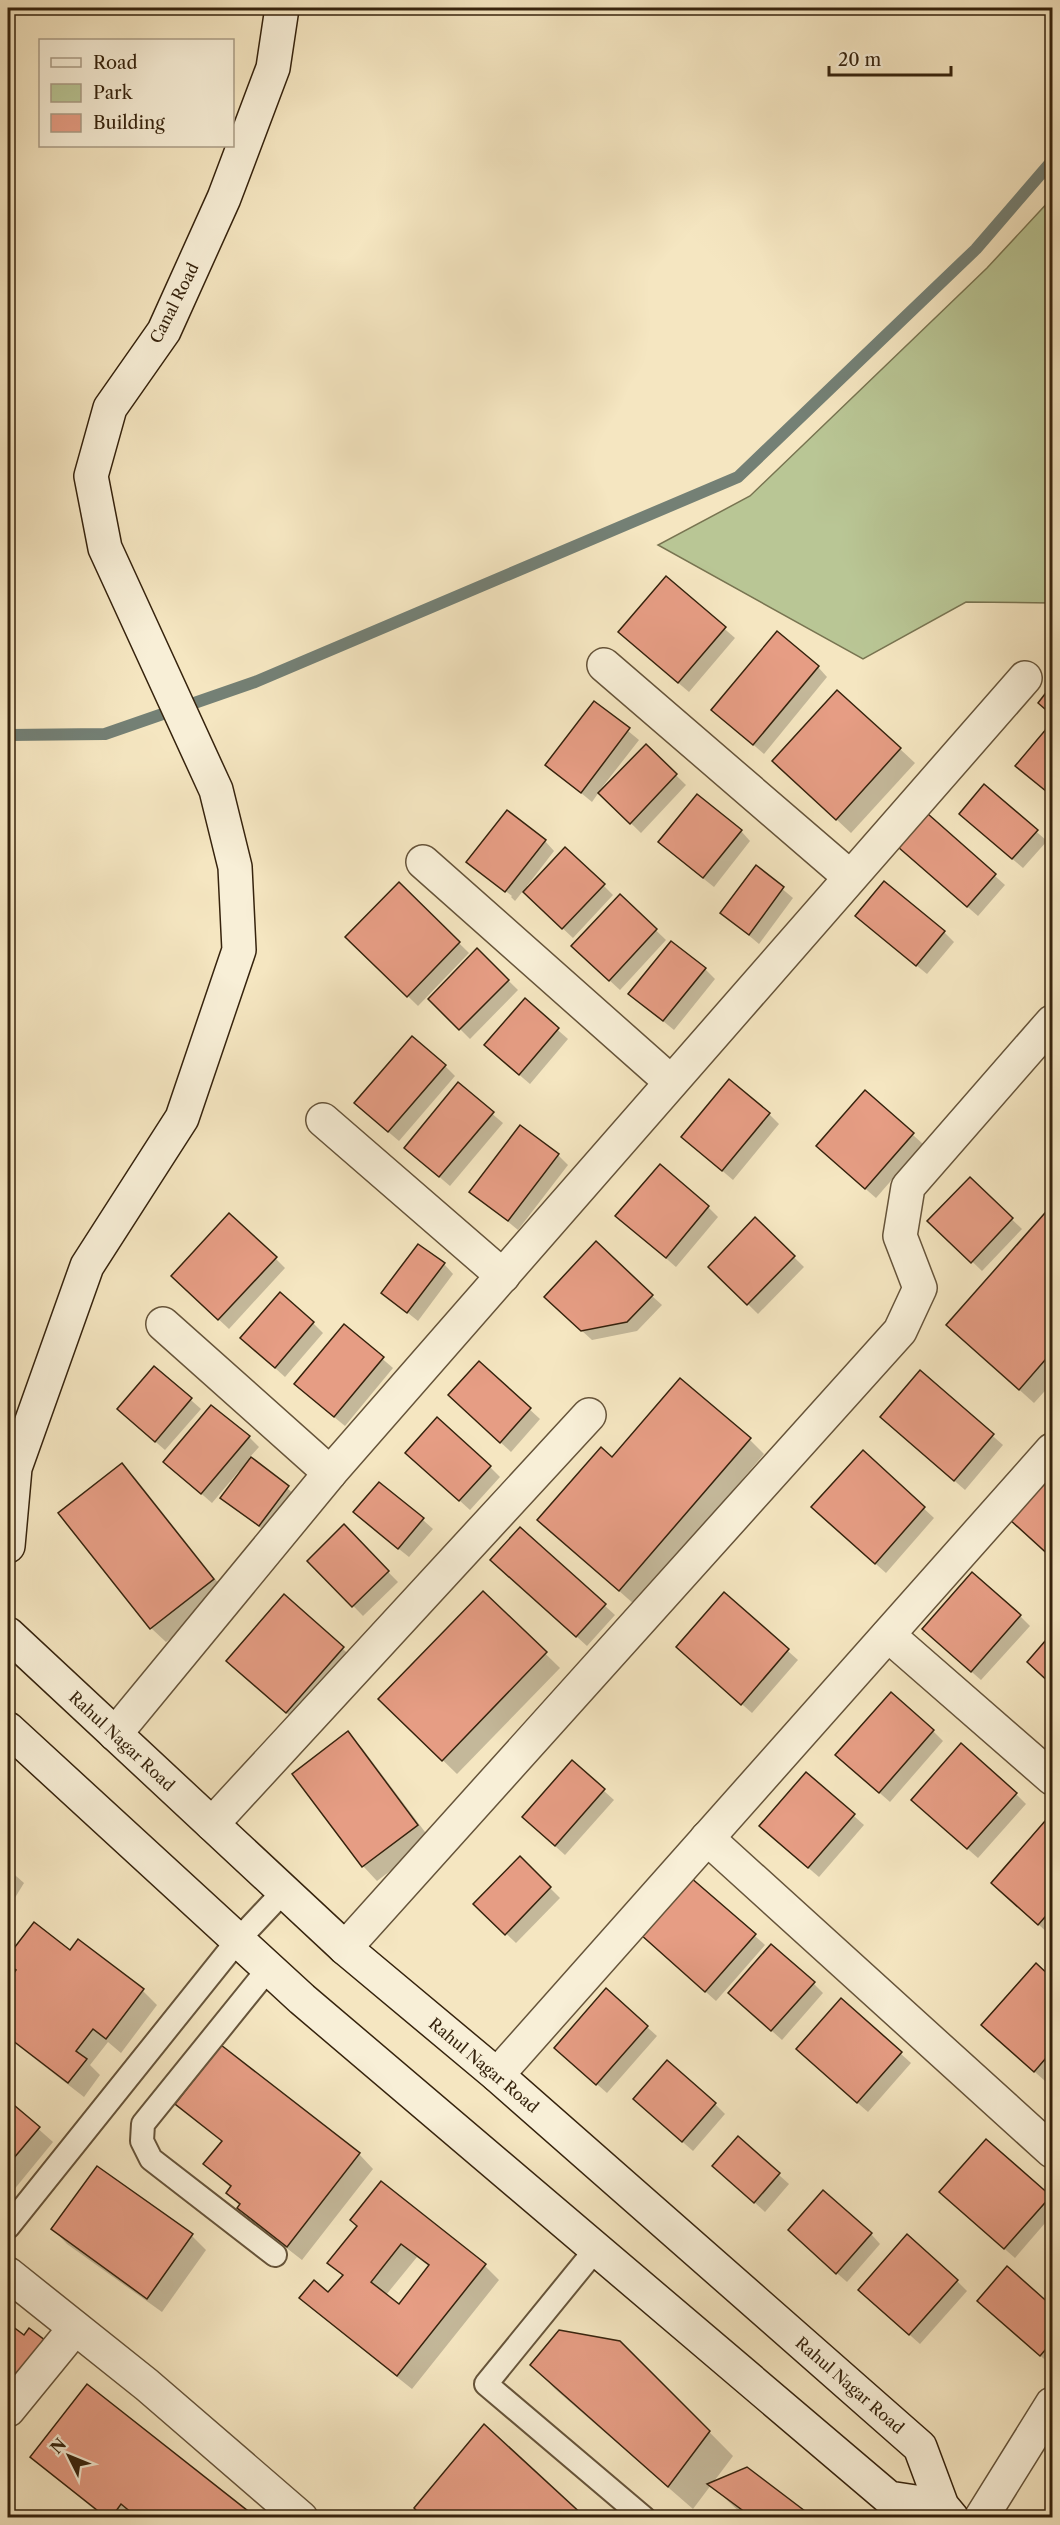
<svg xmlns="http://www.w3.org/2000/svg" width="1060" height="2525" font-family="'Libre Caslon Text',serif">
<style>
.green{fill:#b9c695;stroke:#787451;stroke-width:1.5}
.shadow{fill:#0003;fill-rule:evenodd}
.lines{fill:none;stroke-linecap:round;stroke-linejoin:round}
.stream{stroke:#748075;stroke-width:12}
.building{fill:#e69d84;stroke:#36230d;stroke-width:1.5;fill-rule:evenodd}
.lane-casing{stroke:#66543a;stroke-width:26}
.street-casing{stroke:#66543a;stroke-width:36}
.secondary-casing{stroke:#36230d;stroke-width:36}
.lane{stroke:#f8efd7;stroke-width:22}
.street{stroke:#f8efd7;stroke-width:33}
.secondary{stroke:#f8efd7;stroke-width:33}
.labels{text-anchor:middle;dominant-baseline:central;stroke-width:4.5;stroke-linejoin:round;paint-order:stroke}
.street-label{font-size:16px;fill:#36230d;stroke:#f8efd7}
</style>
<rect width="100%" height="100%" fill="#f5e6c1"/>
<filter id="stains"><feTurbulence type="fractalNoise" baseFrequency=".00333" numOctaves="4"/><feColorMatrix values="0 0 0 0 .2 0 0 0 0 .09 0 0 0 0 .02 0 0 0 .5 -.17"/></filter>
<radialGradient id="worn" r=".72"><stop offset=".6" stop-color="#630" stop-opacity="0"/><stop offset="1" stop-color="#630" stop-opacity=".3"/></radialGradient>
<polygon class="green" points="1052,198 1052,603 966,602 863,659 658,545 750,496 987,268"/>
<g class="shadow">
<polygon points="666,578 735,638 689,692 630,642"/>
<polygon points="818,667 827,677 764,754 713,710"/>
<polygon points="594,703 639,740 600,790 602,791 646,746 686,785 641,833 599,792 592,802 547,765"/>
<polygon points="1047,730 1052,734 1052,796 1017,766"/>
<polygon points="900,749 915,763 851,833 789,775"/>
<polygon points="984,786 1047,841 1023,868 971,824"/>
<polygon points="928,816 1005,885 978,916 910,857"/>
<polygon points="741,831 750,841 714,887 670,852"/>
<polygon points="545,841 554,851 527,886 529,887 603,885 613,895 573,938 523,891 515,901 511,897 512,896 468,862"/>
<polygon points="756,867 793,898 759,944 722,913"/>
<polygon points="399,884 469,953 418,1006 347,937"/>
<polygon points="620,896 666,940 620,990 583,956"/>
<polygon points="867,925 944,932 954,942 927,974"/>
<polygon points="477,950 518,990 470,1039 430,999"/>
<polygon points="705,969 715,979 674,1030 630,994"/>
<polygon points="525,1001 568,1039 530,1084 496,1055"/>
<polygon points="445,1066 455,1076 399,1141 366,1113"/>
<polygon points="458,1085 503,1123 450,1186 416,1157"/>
<polygon points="865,1092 923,1144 876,1198 828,1156"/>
<polygon points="769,1114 779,1124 733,1180 683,1137"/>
<polygon points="558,1155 568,1165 518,1230 471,1191"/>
<polygon points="970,1179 1022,1229 982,1271 930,1221"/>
<polygon points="708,1207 718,1217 676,1267 617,1216"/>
<polygon points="1052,1207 1052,1383 1034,1403 948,1325"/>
<polygon points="755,1219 804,1267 758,1314 710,1267"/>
<polygon points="276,1259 285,1268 229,1329 183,1286"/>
<polygon points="444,1264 453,1274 418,1321 383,1293"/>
<polygon points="652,1296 662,1305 637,1331 592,1340 556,1307"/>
<polygon points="313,1323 323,1333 285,1377 242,1338"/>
<polygon points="344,1326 393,1368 345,1426 306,1394"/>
<polygon points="479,1363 540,1419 511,1452 460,1405"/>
<polygon points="155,1368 201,1409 165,1450 129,1419"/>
<polygon points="920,1372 1003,1445 965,1490 892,1426"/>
<polygon points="249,1437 259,1447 249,1458 298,1497 269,1535 222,1497 241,1472 239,1471 212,1503 165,1462"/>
<polygon points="750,1440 764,1454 635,1605 539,1520 612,1459"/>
<polygon points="863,1452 934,1518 886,1573 823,1517"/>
<polygon points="417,1462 490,1467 500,1477 470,1510"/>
<polygon points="122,1465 136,1479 227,1594 166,1642 151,1628 60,1514"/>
<polygon points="1052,1472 1052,1557 1021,1529"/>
<polygon points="423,1520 433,1529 409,1557 365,1522"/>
<polygon points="344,1527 398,1582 363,1616 310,1561"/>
<polygon points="520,1529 615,1615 587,1646 502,1569"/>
<polygon points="483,1593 560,1668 457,1774 395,1714"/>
<polygon points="724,1594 798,1660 752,1713 688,1657"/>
<polygon points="284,1597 353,1658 297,1722 238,1671"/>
<polygon points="1020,1616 1030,1626 981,1680 934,1639"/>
<polygon points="1052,1636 1052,1684 1029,1662"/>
<polygon points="933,1731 943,1741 890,1802 847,1764"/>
<polygon points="347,1733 362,1748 431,1840 377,1881 363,1866 294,1775"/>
<polygon points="572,1762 614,1800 565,1855 534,1827"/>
<polygon points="807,1774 864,1825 819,1877 771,1836"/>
<polygon points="1016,1794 1026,1804 978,1858 923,1810"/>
<polygon points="1052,1815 1052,1930 1049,1934 993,1883"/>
<polygon points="520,1858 560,1898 516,1943 475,1904"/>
<polygon points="8,1869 24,1883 8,1909"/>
<polygon points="690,1879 765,1945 716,2001 652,1944"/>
<polygon points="34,1924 71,1952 78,1942 143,1991 157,2005 121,2053 108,2042 90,2065 100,2075 84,2097 8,2038 8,1984 17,1972 8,1962 8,1958"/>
<polygon points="1036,1966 1052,1980 1052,2072 1045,2081 993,2035"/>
<polygon points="813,1983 823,1993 782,2040 730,1993"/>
<polygon points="841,2000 911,2063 868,2112 807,2059"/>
<polygon points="647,2027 657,2036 607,2093 566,2057"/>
<polygon points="8,2102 53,2142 8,2197"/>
<polygon points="177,2104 359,2154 373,2169 302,2260 253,2222 239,2208 240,2206 228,2193 231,2188 205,2164 223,2142"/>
<polygon points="715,2104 725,2114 693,2151 645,2109"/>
<polygon points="738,2138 789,2184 765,2212 724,2175"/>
<polygon points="986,2141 1052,2199 1052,2215 1015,2258 951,2202"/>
<path d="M381,2183L485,2266L499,2280L412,2389L316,2312L301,2298L328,2294L343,2276L329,2262L358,2227ZM417,2257L430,2267L399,2306L386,2295Z"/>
<polygon points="53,2229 192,2236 206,2250 162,2312 67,2244"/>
<polygon points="871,2234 880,2244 847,2282 799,2240"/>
<polygon points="1007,2269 1052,2308 1051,2365 989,2311"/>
<polygon points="957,2281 967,2291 920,2344 870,2300"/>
<polygon points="8,2325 24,2337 8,2425"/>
<polygon points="620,2342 733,2456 712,2484 804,2513 809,2518 746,2518 711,2485 693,2509 555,2389 532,2365"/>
<polygon points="32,2457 255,2518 105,2518 47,2471"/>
</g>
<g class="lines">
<polyline class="stream" points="8,735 105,734 255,682 738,477 976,249 1052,161"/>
</g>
<g class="building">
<polygon points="666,576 726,627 678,683 618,632"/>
<polygon points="777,631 819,666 753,745 711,710"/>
<polygon points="1052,685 1052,715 1038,703"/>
<polygon points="837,690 901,748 836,820 772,761"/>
<polygon points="594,701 630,728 581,793 545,765"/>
<polygon points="1047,728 1052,733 1052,796 1015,766"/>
<polygon points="646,744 677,774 630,824 598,793"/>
<polygon points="984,784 1038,830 1012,859 959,814"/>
<polygon points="697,794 742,830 703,878 658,842"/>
<polygon points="507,810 546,840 505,892 466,862"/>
<polygon points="928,814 996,874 967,907 898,847"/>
<polygon points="565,847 605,884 562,929 523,892"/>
<polygon points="756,865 784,887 749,935 720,913"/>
<polygon points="884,881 945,931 916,966 855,916"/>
<polygon points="399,882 460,942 407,997 345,937"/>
<polygon points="620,894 657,929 609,981 571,946"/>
<polygon points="671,941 706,968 663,1021 628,994"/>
<polygon points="477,948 509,980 459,1030 428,999"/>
<polygon points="525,998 559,1028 519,1075 484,1045"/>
<polygon points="412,1036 446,1065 388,1132 354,1103"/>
<polygon points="729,1079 770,1113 722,1171 681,1137"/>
<polygon points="458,1082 494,1112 439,1177 404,1148"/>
<polygon points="865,1090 914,1133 865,1189 816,1146"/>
<polygon points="520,1125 559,1154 508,1221 469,1192"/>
<polygon points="660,1164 709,1206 666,1258 615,1216"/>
<polygon points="970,1177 1013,1218 971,1263 927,1221"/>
<polygon points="1052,1205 1052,1352 1019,1390 946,1325"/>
<polygon points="229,1213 277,1257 218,1320 171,1276"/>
<polygon points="755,1217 795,1256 747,1305 708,1267"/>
<polygon points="596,1241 653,1295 627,1322 581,1331 544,1297"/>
<polygon points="418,1244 445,1263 407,1313 381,1293"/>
<polygon points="280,1292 314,1322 275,1368 240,1338"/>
<polygon points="344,1324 384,1357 334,1417 294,1384"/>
<polygon points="479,1361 531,1408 500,1443 448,1395"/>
<polygon points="154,1366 192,1398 155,1442 117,1409"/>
<polygon points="920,1370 994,1434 954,1481 880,1417"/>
<polygon points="680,1378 751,1438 619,1591 537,1520 601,1447 612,1457"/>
<polygon points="211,1405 250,1436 201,1494 163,1462"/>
<polygon points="437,1417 491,1466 459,1501 405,1453"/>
<polygon points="863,1450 925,1507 875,1564 811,1507"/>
<polygon points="251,1457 289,1486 259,1526 220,1498"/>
<polygon points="122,1463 214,1579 150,1629 58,1513"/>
<polygon points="1052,1469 1052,1558 1009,1519"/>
<polygon points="379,1482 424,1518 398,1549 353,1512"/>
<polygon points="344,1524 389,1571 352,1607 307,1561"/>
<polygon points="520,1527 606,1604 576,1637 490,1560"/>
<polygon points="972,1572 1021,1615 971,1672 922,1629"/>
<polygon points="483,1591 547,1652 442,1761 378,1699"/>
<polygon points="724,1592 789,1649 741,1705 676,1647"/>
<polygon points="284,1594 344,1647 286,1713 226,1661"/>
<polygon points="1052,1633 1052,1685 1027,1662"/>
<polygon points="891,1692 934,1730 879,1793 835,1755"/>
<polygon points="348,1731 418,1825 362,1867 292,1774"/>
<polygon points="961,1743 1017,1793 967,1849 911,1800"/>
<polygon points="572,1760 605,1789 555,1846 522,1817"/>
<polygon points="806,1772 855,1814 808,1868 759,1826"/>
<polygon points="1052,1813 1052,1909 1038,1925 991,1883"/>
<polygon points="520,1856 551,1887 505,1935 473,1904"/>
<polygon points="690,1877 756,1934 705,1992 640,1934"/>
<polygon points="34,1922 70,1950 78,1939 144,1989 106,2039 93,2029 76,2051 87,2059 68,2083 8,2037 8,1982 16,1970 8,1964 8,1956"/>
<polygon points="771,1944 815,1982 771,2031 728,1993"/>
<polygon points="1036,1963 1052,1978 1052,2051 1034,2072 981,2025"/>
<polygon points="606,1988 648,2026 596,2085 554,2048"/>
<polygon points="841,1998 902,2052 857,2103 796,2049"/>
<polygon points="221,2045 360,2153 287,2247 237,2208 240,2204 226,2193 231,2186 203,2164 222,2141 175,2104"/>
<polygon points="667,2060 716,2103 682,2142 633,2099"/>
<polygon points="8,2100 40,2127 8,2165"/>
<polygon points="738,2136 780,2173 754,2203 712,2166"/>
<polygon points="986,2139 1051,2196 1004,2249 939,2192"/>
<polygon points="97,2166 193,2234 147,2299 51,2229"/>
<path d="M381,2181L486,2264L397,2376L299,2298L314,2280L328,2292L343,2275L327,2263L357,2226L350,2220ZM401,2244L429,2265L399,2304L371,2282Z"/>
<polygon points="823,2190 872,2233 836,2274 788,2230"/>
<polygon points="907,2234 958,2280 909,2335 858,2290"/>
<polygon points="1007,2266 1052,2306 1052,2342 1040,2356 977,2301"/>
<polygon points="8,2323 24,2335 29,2328 46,2341 8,2392"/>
<polygon points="559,2330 620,2341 710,2431 668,2487 530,2365"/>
<polygon points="87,2384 257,2518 138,2518 121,2504 111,2518 107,2518 30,2457"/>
<polygon points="484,2424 586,2518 423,2518 414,2508"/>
<polygon points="747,2467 805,2511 804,2518 753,2518 707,2484"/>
</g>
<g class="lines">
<g class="lane-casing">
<g id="lane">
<polyline points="269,1968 143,2124 142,2141 151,2159 275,2255"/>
<polyline points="8,2227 238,1940 284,1891"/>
<polyline points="596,2249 486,2384 644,2518"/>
</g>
</g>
<g class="street-casing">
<g id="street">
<polyline points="604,665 850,877"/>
<polyline points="423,862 671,1082"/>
<polyline points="323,1120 503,1276"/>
<polyline points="163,1324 330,1473"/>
<polyline points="888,1635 1052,1778"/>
<polyline points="115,1734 330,1473 1025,678"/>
<polyline points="212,1824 589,1415"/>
<polyline points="707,1838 1052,2151"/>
<polyline points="345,1948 900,1331 920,1288 900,1236 908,1187 1052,1022"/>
<polyline points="497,2075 1052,1450"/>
<polyline points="8,2274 147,2385 301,2518"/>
<polyline points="8,2410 75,2328"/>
<polyline points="981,2518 1052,2404"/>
</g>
</g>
<g class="secondary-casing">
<g id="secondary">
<polyline points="8,1546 15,1468 87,1266 182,1118 239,950 235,867 216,790 105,548 91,476 110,408 164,331 224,198 273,68 282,8"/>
<polyline points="8,1634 345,1948 497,2075 920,2447 942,2506 952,2518"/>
<polyline points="8,1729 302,1999 889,2498 942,2506"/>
</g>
</g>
<use href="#lane" class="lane"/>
<use href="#street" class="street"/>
<use href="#secondary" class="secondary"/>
</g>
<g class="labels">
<g class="street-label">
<text transform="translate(174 303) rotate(-63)">Canal Road</text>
<text transform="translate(122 1741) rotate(43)">Rahul Nagar Road</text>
<text transform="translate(484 2065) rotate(40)">Rahul Nagar Road</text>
<text transform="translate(850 2385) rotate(41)">Rahul Nagar Road</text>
</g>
</g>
<rect width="1060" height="2525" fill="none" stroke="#f5e6c1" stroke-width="30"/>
<rect x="9" y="9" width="1042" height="2507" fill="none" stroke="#36230d" stroke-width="3"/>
<rect x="15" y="15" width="1030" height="2495" fill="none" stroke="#36230d" stroke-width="1.5"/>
<rect x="39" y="39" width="195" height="108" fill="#f8efd7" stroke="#aa9d86" stroke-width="1.5"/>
<rect x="51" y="58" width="30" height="9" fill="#f8efd7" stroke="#aa9d86" stroke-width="1.5"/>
<text x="93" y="69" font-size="18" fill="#36230d">Road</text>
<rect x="51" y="84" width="30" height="18" fill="#b9c695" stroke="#aa9d86" stroke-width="1.5"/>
<text x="93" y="99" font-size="18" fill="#36230d">Park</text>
<rect x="51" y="114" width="30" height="18" fill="#e69d84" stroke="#aa9d86" stroke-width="1.5"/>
<text x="93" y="129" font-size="18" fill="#36230d">Building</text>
<g transform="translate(69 2456) rotate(313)" stroke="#f8efd7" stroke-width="4.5" paint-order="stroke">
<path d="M0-4.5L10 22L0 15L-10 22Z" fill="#36230d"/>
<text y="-9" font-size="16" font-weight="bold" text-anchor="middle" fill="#36230d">N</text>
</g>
<path d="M829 66v9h122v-9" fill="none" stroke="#36230d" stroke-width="3"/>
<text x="838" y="66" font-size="18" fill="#36230d" stroke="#f8efd7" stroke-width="4.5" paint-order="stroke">20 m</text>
<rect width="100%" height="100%" filter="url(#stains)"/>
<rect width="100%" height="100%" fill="url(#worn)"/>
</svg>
